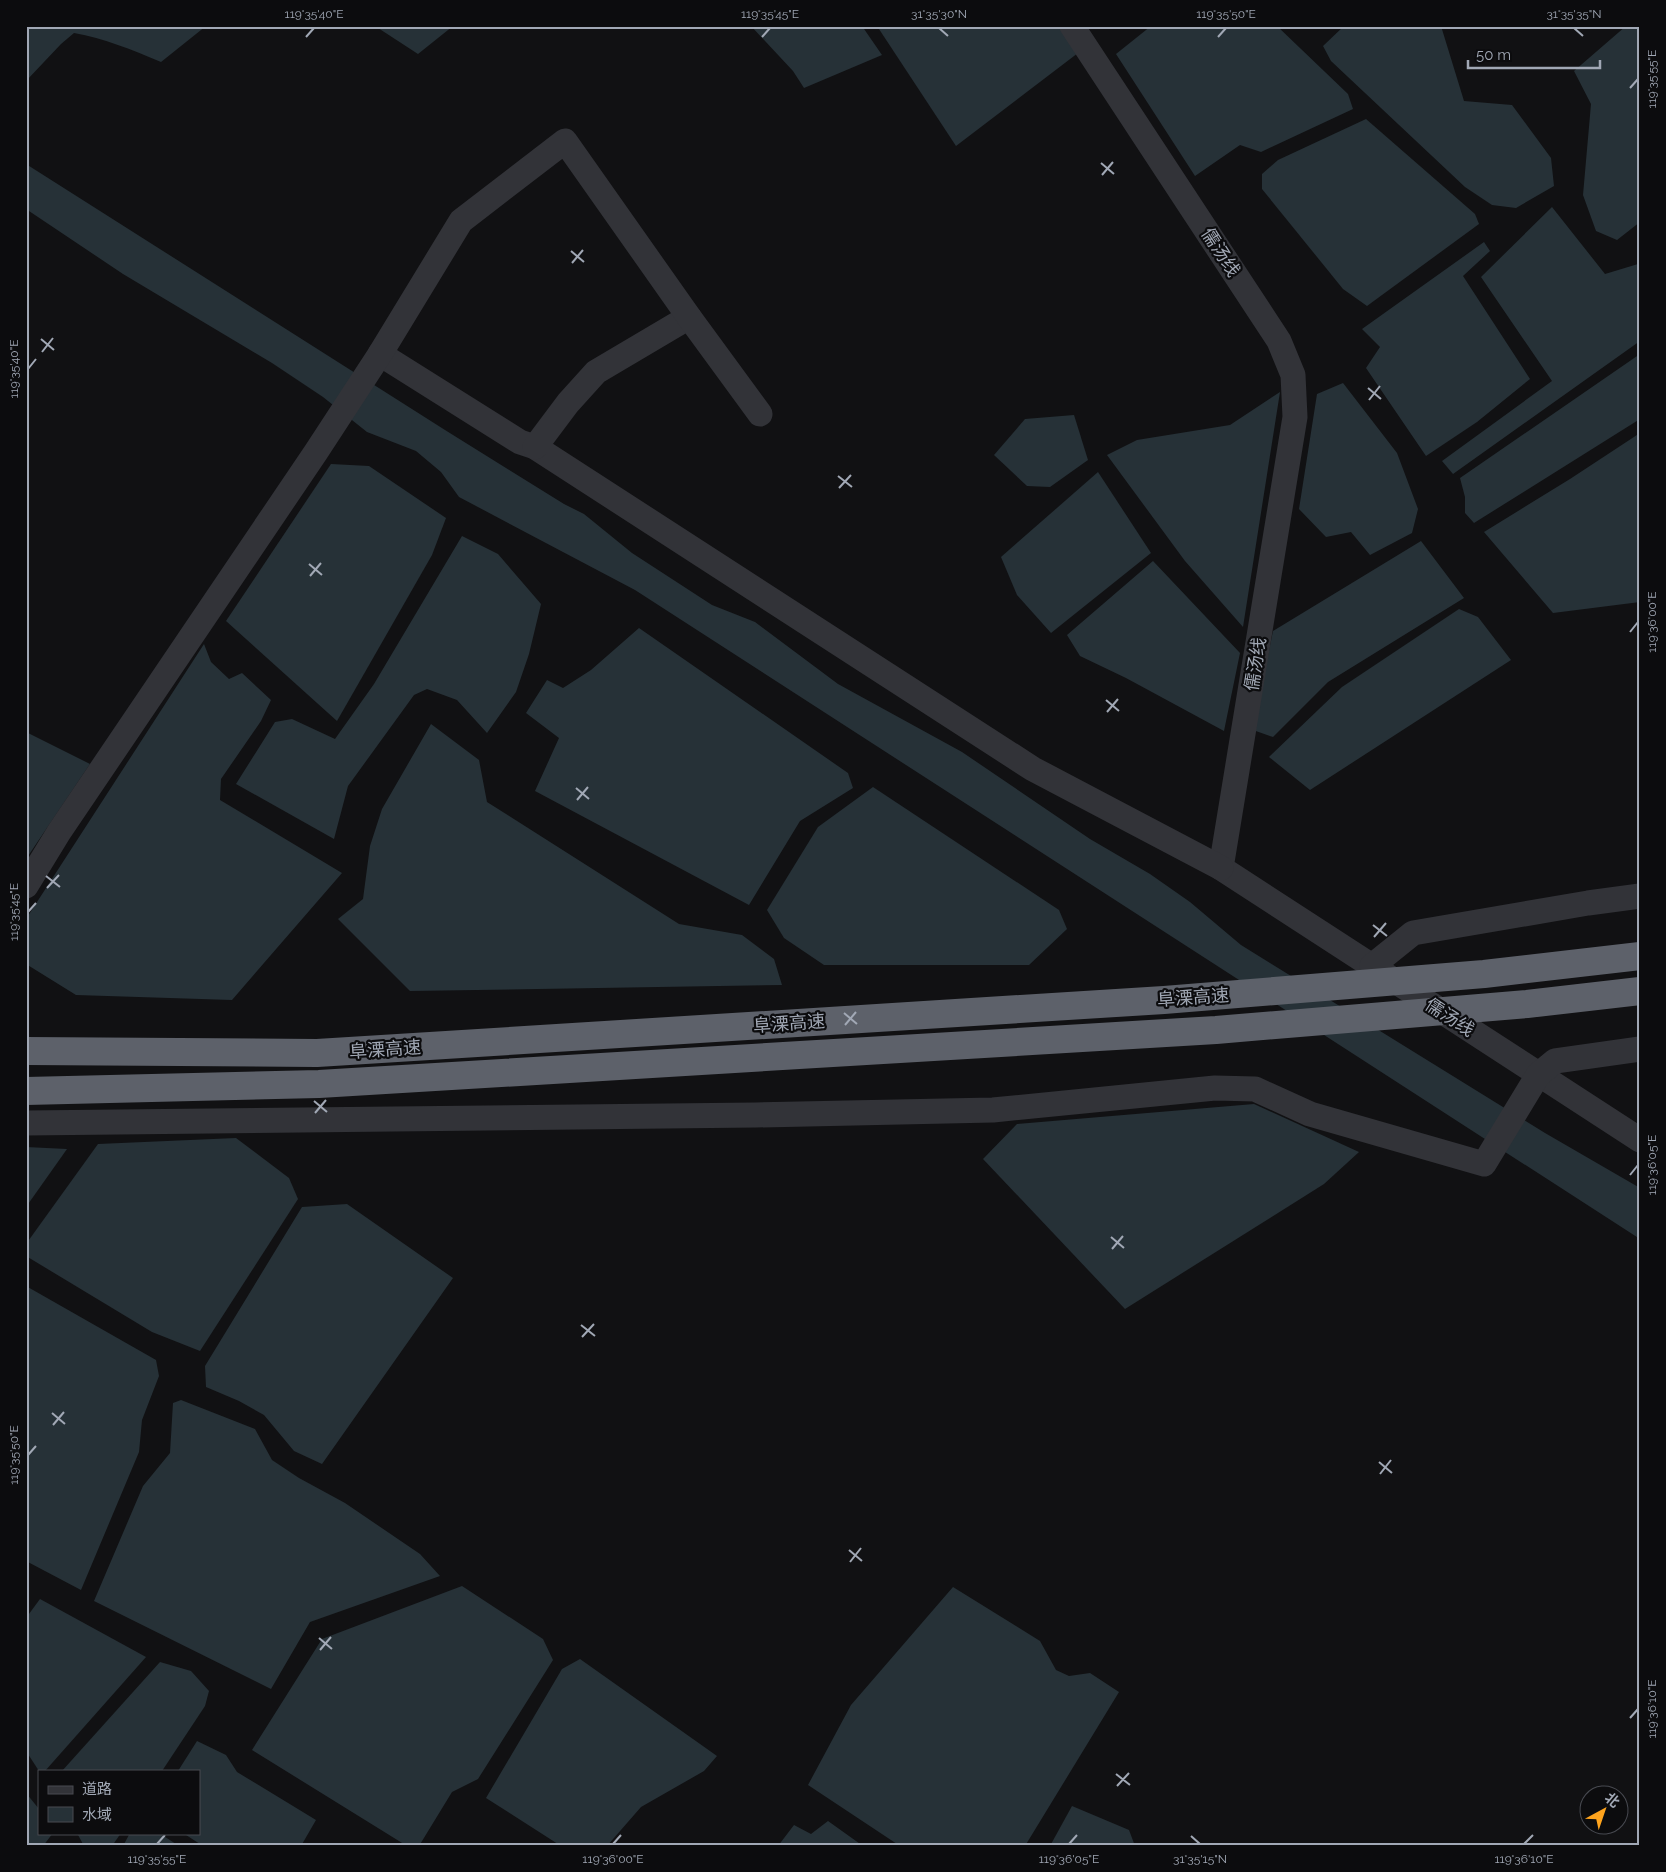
<svg xmlns="http://www.w3.org/2000/svg" width="1666" height="1872" font-family="Raleway,'Noto Sans SC',sans-serif">
<style>
.water{fill:#263137}
.lines{fill:none;stroke-linecap:round;stroke-linejoin:round}
.minor{stroke:#323338;stroke-width:25}
.highway{stroke:#5d616a;stroke-width:28}
.ticks{fill:none;stroke:#a1a8b5;stroke-width:2}
.labels{text-anchor:middle;dominant-baseline:central;stroke-width:4.5;stroke-linejoin:round;paint-order:stroke}
.street-label{font-size:18px;fill:#a1a8b5;stroke:#0c0c0e}
.neatline{fill:none;stroke:#a1a8b5;stroke-width:2}
.ticks-label{font-size:12px;text-anchor:middle;fill:#a1a8b5}
</style>
<rect width="100%" height="100%" fill="#111113"/>
<g class="water">
<path d="M26,26H206L161,62C132,50 104,38 74,33L61,44L26,81Z"/>
<polygon points="375,26 453,26 418,54"/>
<polygon points="751,26 862,26 882,55 804,88 793,71"/>
<polygon points="877,26 1060,26 1078,53 956,146"/>
<polygon points="1151,26 1277,26 1348,94 1353,109 1261,152 1240,145 1195,176 1116,54"/>
<polygon points="1344,26 1441,26 1464,101 1512,105 1551,158 1554,186 1516,208 1492,205 1465,187 1331,61 1323,46"/>
<polygon points="1626,26 1640,26 1640,222 1617,240 1596,231 1583,195 1591,104 1574,71"/>
<polygon points="1366,119 1475,214 1479,224 1367,306 1343,289 1262,189 1262,174 1278,160"/>
<polygon points="26,164 445,430 564,504 584,514 632,553 712,605 755,622 838,684 962,752 1090,839 1150,874 1190,902 1241,945 1545,1133 1640,1188 1640,1239 635,590 459,497 441,472 416,451 367,432 323,397 272,363 123,274 26,209"/>
<polygon points="1552,207 1605,274 1638,264 1640,267 1640,341 1453,474 1442,461 1552,381 1481,277"/>
<polygon points="1484,242 1490,251 1463,276 1530,379 1477,422 1426,456 1366,368 1380,347 1362,329"/>
<polygon points="1640,354 1640,419 1474,523 1465,513 1465,497 1460,478"/>
<polygon points="1343,383 1397,453 1418,509 1412,533 1370,555 1351,532 1326,537 1299,509 1317,394"/>
<polygon points="1280,392 1243,627 1185,561 1107,455 1137,440 1230,425"/>
<polygon points="1074,415 1088,460 1050,487 1027,486 994,455 1025,419"/>
<polygon points="1640,433 1640,602 1553,613 1484,532 1570,479"/>
<polygon points="331,464 369,466 446,518 432,555 337,721 226,621"/>
<polygon points="1098,472 1151,553 1051,633 1017,595 1001,557"/>
<polygon points="462,536 498,554 541,604 529,654 516,692 487,733 457,700 427,689 414,695 348,786 334,839 236,784 275,722 292,719 335,739 374,684"/>
<polygon points="1421,541 1464,598 1328,682 1273,737 1253,730 1273,631"/>
<polygon points="1153,561 1240,653 1224,731 1126,678 1080,656 1067,635"/>
<polygon points="1459,609 1478,617 1511,660 1310,790 1269,757 1342,687"/>
<polygon points="639,628 848,773 853,788 800,821 749,905 535,791 559,738 526,713 547,680 563,688 591,670"/>
<polygon points="204,644 211,662 229,679 242,673 271,700 261,721 221,779 220,800 342,873 232,1000 76,995 26,964 26,919"/>
<polygon points="431,724 479,760 487,802 679,924 742,935 774,959 782,985 410,991 338,919 363,899 370,846 382,809"/>
<polygon points="26,732 90,764 26,859"/>
<polygon points="873,787 1059,910 1067,929 1029,965 824,965 784,938 767,910 818,827"/>
<polygon points="1254,1104 1359,1152 1324,1184 1125,1309 983,1159 1017,1124"/>
<polygon points="236,1138 289,1178 298,1199 200,1351 152,1332 26,1256 26,1244 98,1144"/>
<polygon points="26,1147 67,1149 26,1207"/>
<polygon points="347,1204 453,1278 322,1464 294,1451 264,1415 239,1401 206,1387 205,1366 302,1207"/>
<polygon points="26,1286 156,1360 159,1376 142,1420 139,1452 81,1590 26,1561"/>
<polygon points="181,1400 255,1429 272,1460 299,1478 345,1503 420,1554 440,1576 310,1622 271,1689 94,1601 143,1486 170,1453 173,1403"/>
<polygon points="462,1586 543,1639 553,1660 478,1779 452,1792 419,1846 407,1846 252,1750 322,1639"/>
<polygon points="953,1587 1040,1641 1056,1670 1069,1676 1090,1673 1119,1692 1025,1846 900,1846 808,1785 851,1705"/>
<polygon points="40,1599 146,1657 45,1771 39,1771 26,1751 26,1618"/>
<polygon points="580,1659 717,1756 704,1771 641,1807 607,1846 561,1846 486,1798 562,1669"/>
<polygon points="160,1662 191,1671 209,1691 205,1706 162,1771 62,1771"/>
<polygon points="197,1741 226,1755 237,1772 316,1820 301,1846 203,1846 183,1833 199,1833 199,1771 178,1771"/>
<polygon points="26,1793 39,1809 39,1833 53,1833 43,1846 26,1846"/>
<polygon points="1072,1806 1129,1830 1135,1846 1050,1846"/>
<polygon points="828,1821 863,1846 778,1846 794,1825 811,1834"/>
<polygon points="77,1833 121,1833 112,1846 84,1846"/>
<polygon points="130,1833 159,1833 179,1846 123,1846"/>
</g>
<g class="lines">
<g class="minor">
<polyline points="1072,26 1279,341 1293,375 1295,417 1221,868 1640,1140"/>
<polyline points="380,354 520,442 535,447 1033,769 1221,868"/>
<polyline points="535,447 568,403 596,372 689,317"/>
<polyline points="26,886 59,832 316,452 380,354 461,221 565,141 689,317 760,414"/>
<polyline points="1372,966 1413,933 1588,903 1640,896"/>
<polyline points="26,1123 756,1115 993,1110 1215,1088 1255,1089 1310,1114 1484,1164 1538,1075 1555,1061 1640,1049"/>
</g>
<g class="highway">
<polyline points="26,1051 317,1053 1164,1000 1484,974 1640,956"/>
<polyline points="26,1091 319,1084 1216,1030 1527,1004 1640,991"/>
</g>
</g>
<path class="ticks" d="M939,28L948,36M1574,28L1583,36M306,37L314,28M762,37L770,28M1218,37L1226,28M1630,88L1638,79M1101,163L1114,174M1102,175L1113,162M571,251L584,262M572,263L583,250M41,339L54,350M42,352L53,338M28,369L36,359M1368,388L1381,399M1369,400L1380,386M838,476L852,487M839,488L851,475M309,564L322,575M310,576L321,563M1630,632L1638,622M1106,700L1119,711M1107,712L1118,699M576,788L589,799M577,800L588,787M46,876L60,887M47,888L59,875M28,912L36,903M1373,925L1387,936M1374,937L1386,923M844,1013L857,1024M845,1025L856,1012M314,1101L327,1112M315,1113L326,1100M1630,1175L1638,1165M1111,1237L1124,1248M1112,1249L1123,1236M581,1325L595,1336M582,1337L594,1324M52,1413L65,1424M53,1425L64,1412M28,1455L36,1446M1379,1462L1392,1473M1380,1474L1391,1460M849,1550L862,1561M850,1562L861,1548M319,1638L332,1649M320,1650L331,1637M1630,1718L1638,1709M1116,1774L1130,1785M1117,1786L1129,1773M1191,1836L1200,1844M157,1844L165,1835M613,1844L621,1835M1069,1844L1077,1835M1524,1844L1533,1835"/>
<g class="labels">
<g class="street-label">
<text transform="translate(1221 252) rotate(57)">儒汤线</text>
<text transform="translate(1255 664) rotate(-81)">儒汤线</text>
<text transform="translate(1193 997) rotate(-4)">阜溧高速</text>
<text transform="translate(1450 1017) rotate(33)">儒汤线</text>
<text transform="translate(789 1023) rotate(-4)">阜溧高速</text>
<text transform="translate(385 1049) rotate(-4)">阜溧高速</text>
</g>
</g>
<rect width="1666" height="1872" fill="none" stroke="#0c0c0e" stroke-width="55"/>
<rect x="38" y="1770" width="162" height="65" fill="#0c0c0e" stroke="#484a51"/>
<rect x="48" y="1786" width="25" height="8" fill="#323338" stroke="#484a51"/>
<text x="82" y="1794" font-size="15" fill="#a1a8b5">道路</text>
<rect x="48" y="1807" width="25" height="15" fill="#263137" stroke="#484a51"/>
<text x="82" y="1820" font-size="15" fill="#a1a8b5">水域</text>
<g transform="translate(1604 1810) rotate(40)"><circle r="24" fill="#0c0c0e" stroke="#484a51"/>
<path d="M0-4L9 19L0 12L-9 19Z" fill="#ffa41d"/>
<text y="-8" font-size="14" font-weight="bold" text-anchor="middle" fill="#a1a8b5">北</text>
</g>
<path d="M1468 60v8h132v-8" fill="none" stroke="#a1a8b5" stroke-width="2.5"/>
<text x="1476" y="60" font-size="15" fill="#a1a8b5" stroke="#0c0c0e" stroke-width="4" paint-order="stroke">50 m</text>
<rect x="28" y="28" width="1610" height="1816" class="neatline"/>
<g class="ticks-label">
<text x="314" y="18">119°35'40"E</text>
<text x="770" y="18">119°35'45"E</text>
<text x="939" y="18">31°35'30"N</text>
<text x="1226" y="18">119°35'50"E</text>
<text x="1574" y="18">31°35'35"N</text>
<text transform="translate(1652 79) rotate(-90)" y="4">119°35'55"E</text>
<text transform="translate(14 369) rotate(-90)" y="4">119°35'40"E</text>
<text transform="translate(1652 622) rotate(-90)" y="4">119°36'00"E</text>
<text transform="translate(14 912) rotate(-90)" y="4">119°35'45"E</text>
<text transform="translate(1652 1165) rotate(-90)" y="4">119°36'05"E</text>
<text transform="translate(14 1455) rotate(-90)" y="4">119°35'50"E</text>
<text transform="translate(1652 1709) rotate(-90)" y="4">119°36'10"E</text>
<text x="157" y="1863">119°35'55"E</text>
<text x="613" y="1863">119°36'00"E</text>
<text x="1069" y="1863">119°36'05"E</text>
<text x="1200" y="1863">31°35'15"N</text>
<text x="1524" y="1863">119°36'10"E</text>
</g>
</svg>
